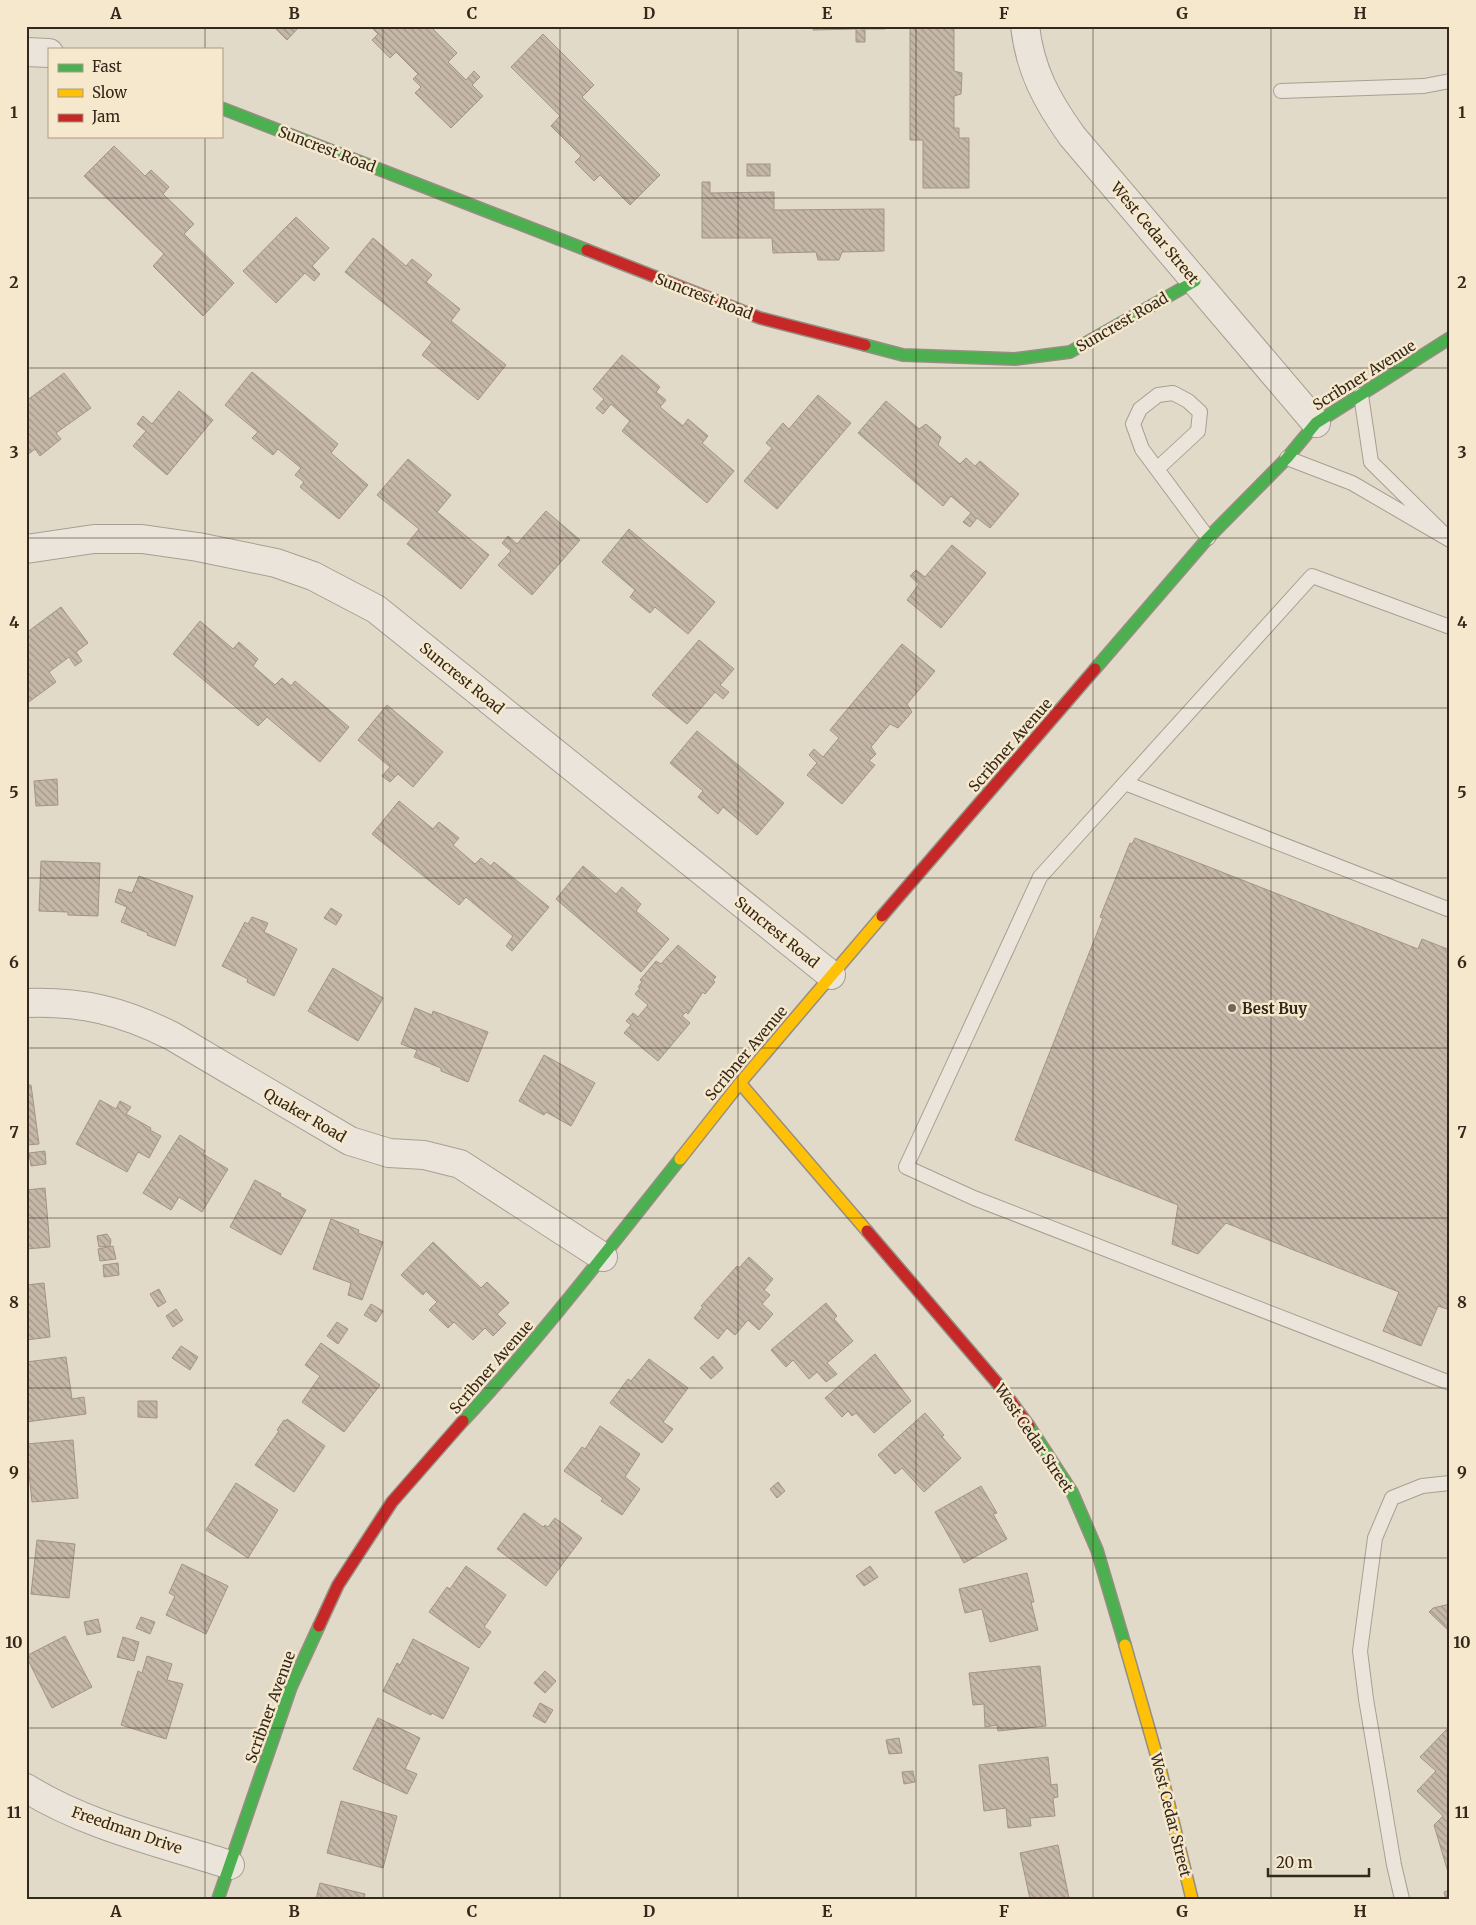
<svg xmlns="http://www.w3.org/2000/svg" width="1476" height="1925" font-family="Merriweather,serif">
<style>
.building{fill:url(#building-back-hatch);stroke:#a29588}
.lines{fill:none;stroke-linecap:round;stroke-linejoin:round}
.lane-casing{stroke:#a79f92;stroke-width:16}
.street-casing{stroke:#a79f92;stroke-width:30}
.fast-casing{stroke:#968e82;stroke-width:14}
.slow-casing{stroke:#968e82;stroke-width:14}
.jam-casing{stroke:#968e82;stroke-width:14}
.lane{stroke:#eae4da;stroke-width:14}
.street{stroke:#eae4da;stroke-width:28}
.fast{stroke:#4caf50;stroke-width:11}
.slow{stroke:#ffc107;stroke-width:11}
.jam{stroke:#c62828;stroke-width:11}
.grid{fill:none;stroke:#34271b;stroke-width:1;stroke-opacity:0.55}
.poi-dot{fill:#716658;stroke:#f5e8cc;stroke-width:2}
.labels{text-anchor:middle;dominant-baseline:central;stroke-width:5;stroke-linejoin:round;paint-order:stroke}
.street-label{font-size:15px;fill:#34271b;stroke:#f5e8cc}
.poi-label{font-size:15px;font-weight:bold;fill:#34271b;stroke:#f5e8cc;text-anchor:start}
.neatline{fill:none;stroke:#34271b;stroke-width:2}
.grid-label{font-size:16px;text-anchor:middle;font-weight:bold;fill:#34271b}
</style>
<defs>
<pattern id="building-back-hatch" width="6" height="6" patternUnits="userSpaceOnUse" patternTransform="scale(1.25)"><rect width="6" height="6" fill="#c6b8a9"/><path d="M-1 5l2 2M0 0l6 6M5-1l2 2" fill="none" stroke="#a29689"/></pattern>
</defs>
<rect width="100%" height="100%" fill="#e2dac8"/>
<g class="building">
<polygon points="273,26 300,26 287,40"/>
<polygon points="370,26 430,26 457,53 448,62 466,80 474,71 480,77 472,85 483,96 451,128 415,93 421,87 413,79 418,74 396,52 390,58 372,40 378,34"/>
<polygon points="813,26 885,26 885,29 865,29 865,42 856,42 856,29 813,30"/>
<polygon points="910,27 954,27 954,71 962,73 961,94 954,96 954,128 959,128 959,138 969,138 969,188 923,188 923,140 910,140"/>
<polygon points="543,34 594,85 582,97 660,175 630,205 600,175 594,181 575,162 581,156 551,126 560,116 511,67"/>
<polygon points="114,146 145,176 151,170 169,187 163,194 194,224 184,234 234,283 203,316 153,266 164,254 84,176"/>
<rect x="747" y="164" width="23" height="12"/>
<polygon points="702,182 710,182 710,193 774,192 774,210 884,209 884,251 842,252 839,260 818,260 816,252 773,253 772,238 702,238"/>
<polygon points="296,217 329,248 312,266 320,274 314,281 305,273 276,303 243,271"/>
<polygon points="373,238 406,266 412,259 432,275 426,282 460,309 451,321 506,365 478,400 422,355 432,342 345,272"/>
<polygon points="622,355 660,387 656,392 666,400 660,407 683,426 688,419 708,436 702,443 734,471 707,503 622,431 630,421 611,404 603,414 596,408 604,399 593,389"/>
<polygon points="252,372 338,444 331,453 368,485 339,519 300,487 304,482 295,475 301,468 278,449 273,455 252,438 258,432 225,405"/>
<polygon points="64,373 91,408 56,433 61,439 40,456 35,449 26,456 26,401"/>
<polygon points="179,391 213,420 167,475 133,446 146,431 137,424 143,416 152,424"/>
<polygon points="818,395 851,423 777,509 744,481 772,448 766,443 783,423 789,429"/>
<polygon points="886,401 919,429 926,424 941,437 938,445 960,464 966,458 975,466 980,461 1019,494 990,528 977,518 970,527 963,522 971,513 951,496 943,506 858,433"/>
<polygon points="408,459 451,495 437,512 489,555 461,589 407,544 419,529 377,495"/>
<polygon points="546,511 580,540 532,595 498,565 511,551 502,543 508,536 517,544"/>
<polygon points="629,529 715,602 688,634 655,607 650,613 630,597 635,590 602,562"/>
<polygon points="952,545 986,573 941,628 907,600 919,584 910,576 916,570 925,577"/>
<polygon points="61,607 88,643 76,652 82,661 75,666 69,657 49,672 56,682 26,704 26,633"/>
<polygon points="200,621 233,649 239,642 258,659 253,666 275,685 282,678 291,686 295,681 349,727 320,762 267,717 258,726 173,654"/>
<polygon points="699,640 734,669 720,685 729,692 723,699 715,692 687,724 652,695"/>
<polygon points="902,644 935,671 907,704 912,712 898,728 890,724 871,747 876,754 869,761 875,765 842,804 807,775 817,763 809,755 814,749 823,757 839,738 830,730"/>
<polygon points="387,705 443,752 413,787 398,774 390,782 382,776 390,767 358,740"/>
<polygon points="697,731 784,803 757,835 723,807 718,814 698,797 703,791 670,763"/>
<polygon points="57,779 58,805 36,806 34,781"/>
<polygon points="399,801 433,829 439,822 459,838 453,845 475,864 481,858 491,866 494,862 549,907 512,951 506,946 513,936 466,897 459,905 372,834"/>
<polygon points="1135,838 1418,949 1422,939 1450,950 1450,1310 1438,1306 1421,1346 1383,1331 1399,1292 1226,1223 1198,1254 1172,1244 1178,1205 1015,1140 1103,918 1100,917 1130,843 1132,844"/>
<polygon points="41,861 100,863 98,916 68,915 68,912 39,911"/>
<polygon points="583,866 616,894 622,887 641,904 636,911 669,939 641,972 556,899"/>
<polygon points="139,876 193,896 175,946 147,935 148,933 121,922 127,907 115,902 119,889 132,893"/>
<polygon points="331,908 342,915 336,925 324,918"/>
<polygon points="252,917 268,923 264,932 297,949 274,996 247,982 248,979 222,966 245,922 248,924"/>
<polygon points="678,945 716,977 713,980 715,982 705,994 703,992 688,1014 686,1012 682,1016 690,1023 658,1061 624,1033 631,1025 626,1021 633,1013 638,1017 648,1005 635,994 640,988 638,987 642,982 640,980 656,961 661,964"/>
<polygon points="333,968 383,998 358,1041 308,1011"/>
<polygon points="415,1008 432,1015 433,1011 488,1032 468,1082 441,1071 441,1068 414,1057 417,1050 401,1044"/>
<polygon points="544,1055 595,1083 571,1126 546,1112 544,1115 519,1101"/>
<polygon points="26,1085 31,1085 39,1144 26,1145"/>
<polygon points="100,1100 116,1109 120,1101 131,1107 126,1114 151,1128 150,1130 161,1136 149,1158 138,1152 127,1172 76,1144"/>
<polygon points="180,1135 205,1151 203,1154 228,1169 202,1212 179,1197 171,1210 143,1193"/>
<polygon points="45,1151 46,1164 31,1166 29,1153"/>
<polygon points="255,1180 281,1194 280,1196 306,1210 281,1255 230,1227"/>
<polygon points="45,1188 50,1247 26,1249 26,1190"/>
<polygon points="331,1219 359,1230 358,1233 383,1242 362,1300 348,1295 351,1283 313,1269"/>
<polygon points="107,1234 111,1240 110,1246 99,1247 97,1236"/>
<polygon points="433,1242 481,1288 487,1282 509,1303 497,1314 506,1323 493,1336 485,1328 473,1340 454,1322 448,1328 429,1310 437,1302 426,1291 423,1295 401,1275"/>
<polygon points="113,1246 116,1259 100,1261 98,1249"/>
<polygon points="749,1257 773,1279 764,1290 770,1295 762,1304 773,1314 759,1330 748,1320 735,1335 727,1328 718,1339 694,1318 703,1307 701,1306 737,1266 739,1268"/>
<polygon points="118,1263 119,1275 104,1277 103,1265"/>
<polygon points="44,1283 50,1337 26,1340 26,1285"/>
<polygon points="159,1289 166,1302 158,1307 150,1294"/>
<polygon points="826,1303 837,1316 834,1319 853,1341 827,1363 837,1374 826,1382 817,1372 809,1379 793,1360 786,1367 771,1350"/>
<polygon points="371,1304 383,1311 376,1322 364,1315"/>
<polygon points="176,1309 183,1320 173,1327 166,1316"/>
<polygon points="337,1322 348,1329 338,1344 327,1336"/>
<polygon points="321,1343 380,1385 344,1432 302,1402 320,1376 305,1365"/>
<polygon points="181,1346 198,1357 190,1370 172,1358"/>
<polygon points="875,1354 911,1401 874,1433 856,1413 852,1416 848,1411 842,1417 825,1398"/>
<polygon points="713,1356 723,1368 711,1379 700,1368"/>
<polygon points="66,1357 72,1399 84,1397 86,1414 26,1422 26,1362"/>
<polygon points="649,1359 688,1388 663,1422 673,1429 662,1443 610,1403 628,1379 631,1381"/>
<polygon points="138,1401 157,1401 157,1418 138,1417"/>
<polygon points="925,1413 944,1435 942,1437 961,1458 924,1492 902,1468 895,1474 878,1455"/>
<polygon points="287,1419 325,1446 294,1492 255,1465 279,1431 277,1430 284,1420 286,1421"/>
<polygon points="600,1426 640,1454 625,1477 640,1489 622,1515 601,1501 603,1498 564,1471 582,1447 585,1449"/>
<polygon points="73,1440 78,1498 32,1502 26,1444"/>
<polygon points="778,1482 785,1491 777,1498 770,1489"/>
<polygon points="236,1483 278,1510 248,1558 206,1530"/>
<polygon points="981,1486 997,1513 993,1514 1007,1539 964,1563 935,1512"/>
<polygon points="524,1513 543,1527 545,1525 548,1527 555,1518 582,1538 546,1586 497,1549"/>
<polygon points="37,1540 75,1544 69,1598 31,1594"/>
<polygon points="182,1564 228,1586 206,1634 166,1615 175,1596 169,1593"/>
<polygon points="466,1566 506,1595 484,1627 491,1632 479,1648 429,1612 447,1587 450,1589"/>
<polygon points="870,1566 878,1577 864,1586 856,1576"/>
<polygon points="1027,1573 1034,1602 1031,1602 1038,1630 990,1642 982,1609 965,1613 959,1589"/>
<polygon points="1450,1604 1450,1632 1429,1612 1433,1608"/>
<polygon points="141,1617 155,1622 150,1634 136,1628"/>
<polygon points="98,1619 101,1632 87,1635 84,1622"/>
<polygon points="65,1636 92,1687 52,1708 26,1656"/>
<polygon points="123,1637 139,1642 134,1661 117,1657"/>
<polygon points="413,1639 469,1668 443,1719 432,1713 431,1715 383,1691 397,1663 400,1665"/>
<polygon points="147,1656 172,1664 167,1680 183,1684 166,1739 121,1725 138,1671 142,1673"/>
<polygon points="1040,1666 1046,1726 998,1731 997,1725 985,1727 984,1704 973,1705 969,1673"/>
<polygon points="545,1671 556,1681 545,1693 534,1683"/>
<polygon points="540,1703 553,1710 545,1723 533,1716"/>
<polygon points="378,1718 420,1738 405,1769 417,1774 407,1794 353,1769"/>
<polygon points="1450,1726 1450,1879 1434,1825 1443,1816 1417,1791 1436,1771 1420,1757"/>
<polygon points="899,1738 902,1753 889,1754 886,1740"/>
<polygon points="1048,1757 1051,1785 1057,1784 1058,1797 1053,1798 1055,1816 1030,1818 1031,1826 1008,1828 1006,1808 984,1811 979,1765"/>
<polygon points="913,1771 915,1782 904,1784 902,1772"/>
<polygon points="341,1801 397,1816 383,1868 327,1853"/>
<polygon points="1058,1845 1069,1898 1030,1899 1020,1853"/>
<polygon points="320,1883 365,1894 364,1899 316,1899"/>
<polygon points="1450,1890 1450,1899 1446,1899 1444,1892"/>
</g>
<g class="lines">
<g class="lane-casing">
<g id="lane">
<polyline points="1281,91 1424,86 1450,81"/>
<polyline points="1287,458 1352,483 1450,540 1371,462 1361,395"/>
<polyline points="1157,469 1198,431 1200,412 1188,401 1173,393 1158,395 1140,409 1133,424 1142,449 1208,538"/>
<polyline points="1450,627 1312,576 1040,877 906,1167 974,1198 1450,1383"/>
<polyline points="1125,783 1450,910"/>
<polyline points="1402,1899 1394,1865 1366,1699 1360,1651 1375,1538 1392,1498 1422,1486 1450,1483"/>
</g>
</g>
<g class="street-casing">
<g id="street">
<path d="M1025,26C1030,70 1047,101 1072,136L1316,423"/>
<polyline points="26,52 49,53"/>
<polyline points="26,549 94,539 142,539 198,547 276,563 313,576 376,609 831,975"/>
<path d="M26,1003C82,1001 122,1011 172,1036L350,1141L389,1153L424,1155L460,1164L603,1257"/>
<path d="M26,1788C87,1826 162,1843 230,1865"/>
</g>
</g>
<g class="fast-casing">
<g id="fast">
<polyline points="221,108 587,250"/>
<polyline points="865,345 903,355 1015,359 1070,352 1195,281"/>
<polyline points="1095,669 1208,538 1287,458 1316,423 1450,338"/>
<path d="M463,1421C540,1338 609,1248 680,1159"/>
<polyline points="1029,1426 1072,1492 1097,1550 1125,1645"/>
<polyline points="218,1899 291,1687 319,1626"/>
</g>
</g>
<g class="slow-casing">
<g id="slow">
<polyline points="740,1083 867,1231"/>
<polyline points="680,1159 740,1083 882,916"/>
<polyline points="1125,1645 1159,1764 1192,1899"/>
</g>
</g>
<g class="jam-casing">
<g id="jam">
<polyline points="587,250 760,318 865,345"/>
<polyline points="882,916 1095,669"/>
<polyline points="867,1231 998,1384 1029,1426"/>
<polyline points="319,1626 338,1585 392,1502 463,1421"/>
</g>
</g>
<use href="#lane" class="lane"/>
<use href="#street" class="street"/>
<use href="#fast" class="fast"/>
<use href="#slow" class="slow"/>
<use href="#jam" class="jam"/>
</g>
<path class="grid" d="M205,26V49M383,26V1899M560,26V1899M738,26V1899M916,26V1899M1093,26V1899M1271,26V1899M205,136V1899M26,198H1450M26,368H1450M26,538H1450M26,708H1450M26,878H1450M26,1048H1450M26,1218H1450M26,1388H1450M26,1558H1450M26,1728H1450"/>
<circle class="poi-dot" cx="1232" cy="1008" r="5"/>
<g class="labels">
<g class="street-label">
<text transform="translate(327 149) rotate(21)">Suncrest Road</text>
<text transform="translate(1155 233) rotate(50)">West Cedar Street</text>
<text transform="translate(704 296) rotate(21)">Suncrest Road</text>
<text transform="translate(1122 322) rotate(-30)">Suncrest Road</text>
<text transform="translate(1364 375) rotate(-32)">Scribner Avenue</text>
<text transform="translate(462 678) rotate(39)">Suncrest Road</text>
<text transform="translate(1010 745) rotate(-49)">Scribner Avenue</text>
<text transform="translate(777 932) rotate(39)">Suncrest Road</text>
<text transform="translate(746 1053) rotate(-50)">Scribner Avenue</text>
<text transform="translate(305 1115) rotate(30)">Quaker Road</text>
<text transform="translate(491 1367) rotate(-49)">Scribner Avenue</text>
<text transform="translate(1034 1438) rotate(56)">West Cedar Street</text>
<text transform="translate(270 1707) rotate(-70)">Scribner Avenue</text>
<text transform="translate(1171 1815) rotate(76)">West Cedar Street</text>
<text transform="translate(127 1830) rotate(19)">Freedman Drive</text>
</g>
<g class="poi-label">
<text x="1242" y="1008">Best Buy</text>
</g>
</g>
<rect width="1476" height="1925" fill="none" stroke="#f5e8cc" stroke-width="55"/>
<rect x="48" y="48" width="175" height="90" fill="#f5e8cc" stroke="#a89b85"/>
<rect x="58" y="64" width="25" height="8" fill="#4caf50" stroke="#a89b85"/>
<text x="92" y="72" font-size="15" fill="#34271b">Fast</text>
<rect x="58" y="89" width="25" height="8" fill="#ffc107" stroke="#a89b85"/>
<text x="92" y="98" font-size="15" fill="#34271b">Slow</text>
<rect x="58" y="114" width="25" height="8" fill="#c62828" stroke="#a89b85"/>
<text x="92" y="122" font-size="15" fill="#34271b">Jam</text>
<path d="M1268 1868v8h101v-8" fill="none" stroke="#34271b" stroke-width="2.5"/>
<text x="1276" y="1868" font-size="15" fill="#34271b" stroke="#f5e8cc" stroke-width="4" paint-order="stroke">20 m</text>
<rect x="28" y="28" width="1420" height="1870" class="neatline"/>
<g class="grid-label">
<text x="116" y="19">A</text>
<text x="294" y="19">B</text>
<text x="472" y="19">C</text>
<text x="649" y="19">D</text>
<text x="827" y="19">E</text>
<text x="1004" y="19">F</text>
<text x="1182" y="19">G</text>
<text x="1360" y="19">H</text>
<text x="14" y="118">1</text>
<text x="1462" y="118">1</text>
<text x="14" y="288">2</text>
<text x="1462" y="288">2</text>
<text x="14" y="458">3</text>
<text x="1462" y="458">3</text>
<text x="14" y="628">4</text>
<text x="1462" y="628">4</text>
<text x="14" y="798">5</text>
<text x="1462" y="798">5</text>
<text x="14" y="968">6</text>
<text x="1462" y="968">6</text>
<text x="14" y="1138">7</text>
<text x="1462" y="1138">7</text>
<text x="14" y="1308">8</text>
<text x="1462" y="1308">8</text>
<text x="14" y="1478">9</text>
<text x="1462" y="1478">9</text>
<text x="14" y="1648">10</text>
<text x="1462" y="1648">10</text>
<text x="14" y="1818">11</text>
<text x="1462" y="1818">11</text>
<text x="116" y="1917">A</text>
<text x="294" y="1917">B</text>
<text x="472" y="1917">C</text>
<text x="649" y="1917">D</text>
<text x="827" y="1917">E</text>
<text x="1004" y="1917">F</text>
<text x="1182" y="1917">G</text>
<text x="1360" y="1917">H</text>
</g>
</svg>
